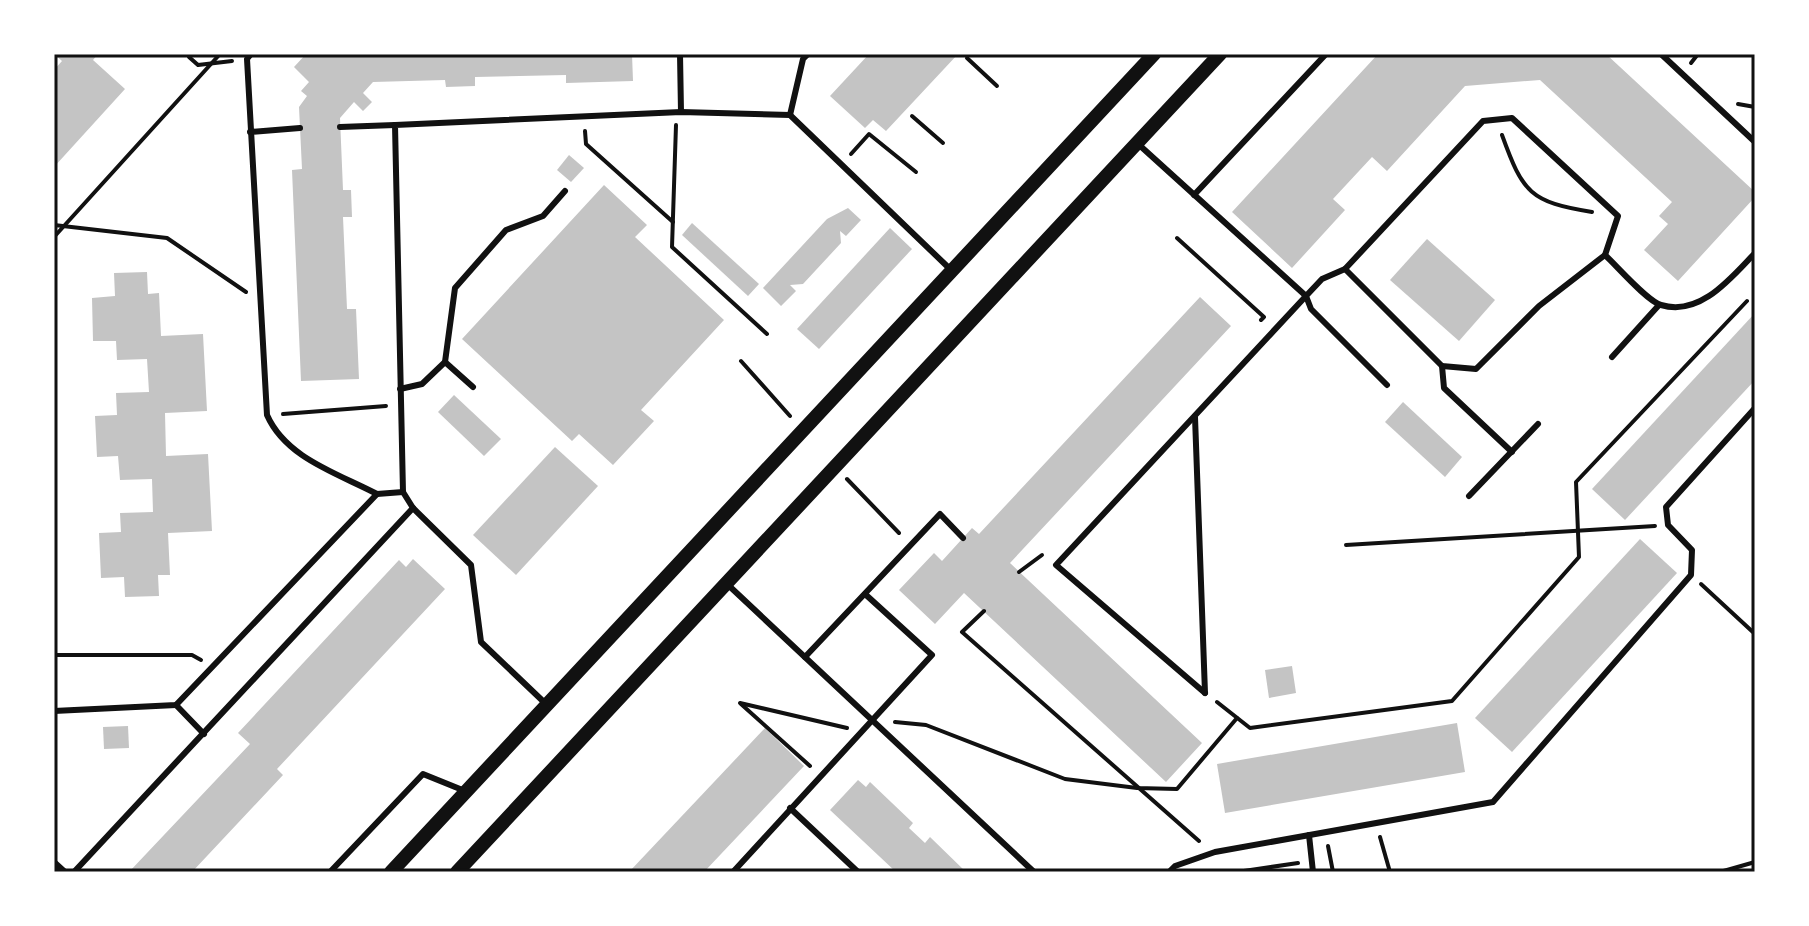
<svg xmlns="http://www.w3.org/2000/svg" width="1809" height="926" font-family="Inter,sans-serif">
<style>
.building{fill:#c4c4c4}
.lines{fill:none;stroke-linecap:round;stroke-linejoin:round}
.path{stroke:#111;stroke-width:4}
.service{stroke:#111;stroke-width:6}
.tertiary{stroke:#111;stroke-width:14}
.neatline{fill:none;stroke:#111;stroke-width:3}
</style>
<rect width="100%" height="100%" fill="#fff"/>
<g class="building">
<polygon points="54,54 98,54 93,60 125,89 54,167 54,70 62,61"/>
<polygon points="306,54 632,54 633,81 566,83 566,75 475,77 475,86 446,87 445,80 373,82 363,93 372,102 363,111 354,102 340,118 343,190 351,190 352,217 343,217 347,309 356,309 359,379 301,381 292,170 302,169 299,107 307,96 301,91 309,82 294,67"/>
<polygon points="869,54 958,54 886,131 873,120 865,128 830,96"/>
<polygon points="1378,54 1606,54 1755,192 1755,197 1678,281 1644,250 1668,224 1659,216 1672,202 1540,80 1465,86 1387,171 1372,157 1333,199 1345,210 1292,268 1232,212"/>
<polygon points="569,155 584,168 571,182 557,170"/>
<polygon points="604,185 647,225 635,237 724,320 641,410 654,421 613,465 579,434 572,441 462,339"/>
<polygon points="848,208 861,220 846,236 840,231 841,243 803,284 790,285 796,291 781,306 763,288 827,219"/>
<polygon points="692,223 759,284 748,296 682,235"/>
<polygon points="890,228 912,249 819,349 797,329"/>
<polygon points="1427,239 1495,300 1459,341 1390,280"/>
<polygon points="147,272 148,294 159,293 161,336 203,334 207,411 165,413 166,456 208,454 212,531 168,533 170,575 158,575 159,596 125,597 124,577 101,578 99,533 121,532 120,513 153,512 152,479 120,480 118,456 97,457 95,416 117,415 116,393 149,392 147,359 117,360 116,341 93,341 92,298 115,296 114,273"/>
<polygon points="1200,297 1231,326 1010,563 1202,743 1166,782 964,593 935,624 899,590 934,553 942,561 972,528 979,534"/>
<polygon points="1755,313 1755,380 1625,520 1592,489"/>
<polygon points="454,395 501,439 484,456 438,412"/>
<polygon points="1403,402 1462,457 1445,477 1385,422"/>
<polygon points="555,447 598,486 516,575 473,535"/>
<polygon points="1640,539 1677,573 1512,752 1475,718"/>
<polygon points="413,559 445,589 277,769 283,775 192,872 129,872 250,744 238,733 399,560 406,567"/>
<polygon points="1292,666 1296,693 1269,698 1265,670"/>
<polygon points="1457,723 1465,772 1225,813 1217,764"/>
<polygon points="128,726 129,748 104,749 103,727"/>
<polygon points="765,728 804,766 704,872 629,872"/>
<polygon points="858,780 866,787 870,782 913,823 909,828 925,843 930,837 966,872 896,872 830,810"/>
</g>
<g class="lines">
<g class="path">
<polyline points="189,57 198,65 232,61"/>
<polyline points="967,58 997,86"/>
<polyline points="1691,63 1698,54"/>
<polyline points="1738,104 1755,107"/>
<polyline points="912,116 943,143"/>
<polyline points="676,125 672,247 767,334"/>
<polyline points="585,131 586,144 673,222"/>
<path d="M1502,135C1523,193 1530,202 1592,212"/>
<polyline points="851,154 869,134 916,172"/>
<polyline points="54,225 167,238 246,292"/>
<polyline points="54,237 220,54"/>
<polyline points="1177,238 1264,317 1261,320"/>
<polyline points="741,361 790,416"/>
<polyline points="283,414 386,406"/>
<polyline points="847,479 899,533"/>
<polyline points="1346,545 1655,526"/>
<polyline points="1019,572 1042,555"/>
<polyline points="1701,584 1755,634"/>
<polyline points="984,611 962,632 1199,841"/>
<polyline points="54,655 192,655 201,660"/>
<polyline points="1217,702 1250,728 1452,701 1579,557 1576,482 1747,301"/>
<polyline points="740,703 847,728"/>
<polyline points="741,704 810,766"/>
<polyline points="895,722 926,725 1065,779 1137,788 1177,789 1237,718"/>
<polyline points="1380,837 1390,872"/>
<polyline points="1328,846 1333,872"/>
<polyline points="1237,872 1298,863"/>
<polyline points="1720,872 1755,862"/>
</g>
<g class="service">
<path d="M251,54L247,59L267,415C286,458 337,473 377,494"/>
<polyline points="680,54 681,112"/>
<polyline points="1661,54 1755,142"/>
<polyline points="790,115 803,59 808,54"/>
<polyline points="340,127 395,125"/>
<polyline points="250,132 300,128"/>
<polyline points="1137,143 1306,296 1056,565 1205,693"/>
<polyline points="1194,195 1326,54"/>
<polyline points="1345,269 1442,366 1476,369 1539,306 1605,255"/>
<polyline points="1612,357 1659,305"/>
<polyline points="445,362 473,387"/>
<polyline points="1442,366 1444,388 1512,452"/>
<path d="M1387,385L1311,309L1306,296L1322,279L1345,269L1483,121L1512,118L1618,216L1605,255C1617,266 1647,301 1661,305C1700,317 1731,278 1755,253"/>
<polyline points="400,389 422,384 445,362 455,288 506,230 543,216 565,191"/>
<polyline points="1195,417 1205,693"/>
<polyline points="1469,496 1538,424"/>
<polyline points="726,583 1034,872"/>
<polyline points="805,657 940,514 963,538"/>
<polyline points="546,704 481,642 471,565 413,508 403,492 395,125 681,112 790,115 950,269"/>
<polyline points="176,705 204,734"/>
<polyline points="54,711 176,705 377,494 403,492"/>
<polyline points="790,808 858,872"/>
<polyline points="1309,835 1313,872"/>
<polyline points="54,862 65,872"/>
<polyline points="74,872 413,508"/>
<polyline points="330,872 423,774 465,791"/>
<polyline points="733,872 932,655 865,594"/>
<polyline points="1169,872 1175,866 1215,852 1493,802 1691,575 1692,550 1668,525 1666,507 1755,408"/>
</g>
<g class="tertiary">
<polyline points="391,872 1154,54"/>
<polyline points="457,872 1220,54"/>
</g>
</g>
<rect width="1809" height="926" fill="none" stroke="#ffffff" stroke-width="112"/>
<rect x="56" y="56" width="1697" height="814" class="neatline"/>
</svg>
